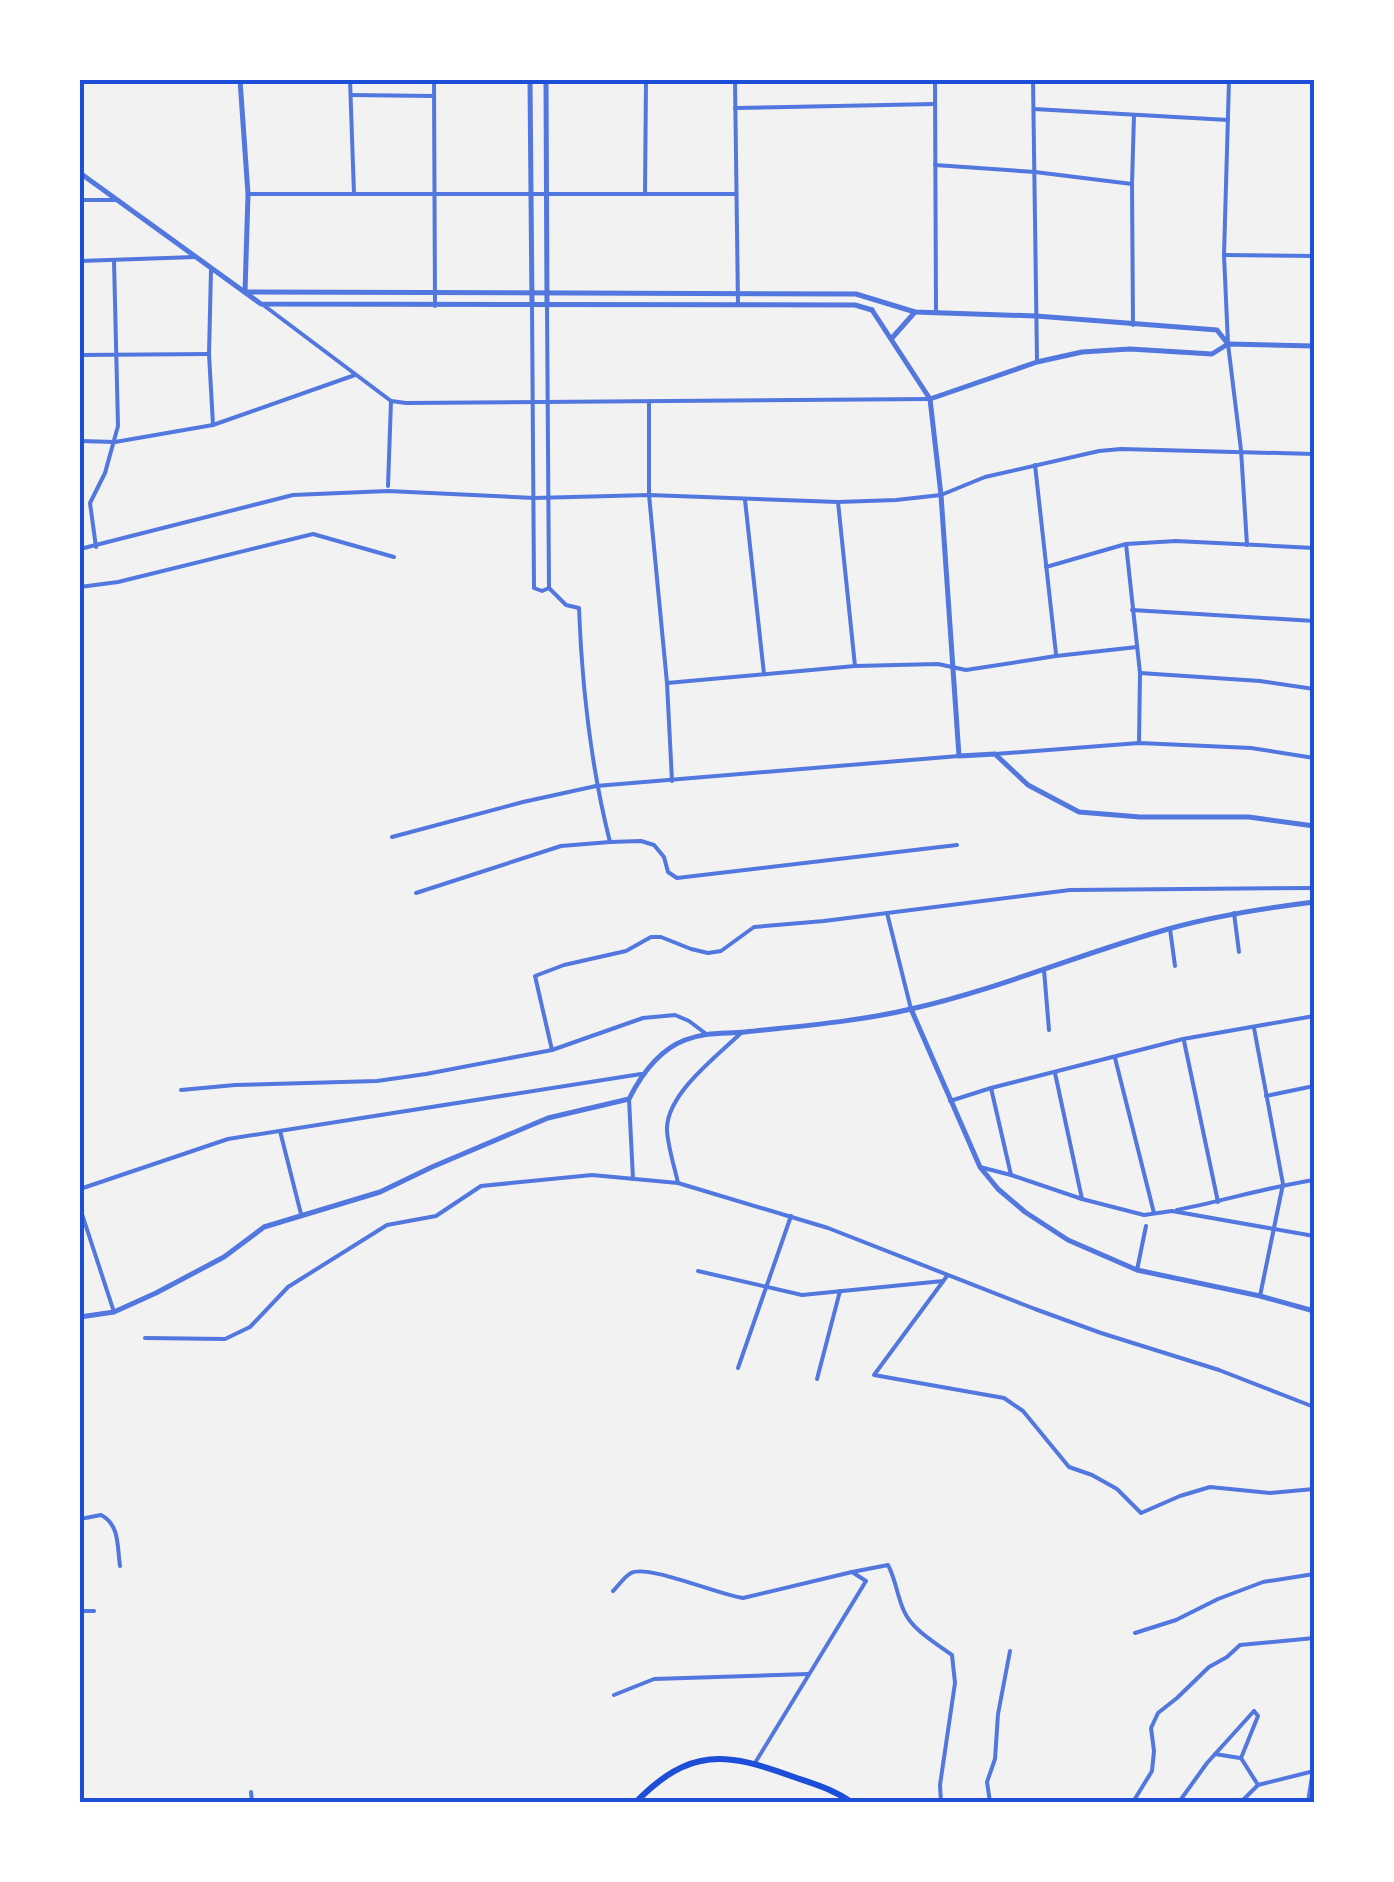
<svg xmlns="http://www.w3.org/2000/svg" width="1394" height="1882" font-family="Inter,sans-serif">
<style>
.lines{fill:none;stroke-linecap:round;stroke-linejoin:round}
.minor{stroke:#5277de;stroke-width:4}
.tertiary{stroke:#5277de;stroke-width:5}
.secondary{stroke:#1d4ed8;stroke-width:6}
.neatline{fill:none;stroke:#1d4ed8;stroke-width:4}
</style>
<rect width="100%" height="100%" fill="#f2f2f2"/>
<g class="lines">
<g class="minor">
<polyline points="350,80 354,194"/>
<polyline points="434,80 435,306"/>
<polyline points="735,80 738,305"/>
<polyline points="935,80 936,312"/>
<polyline points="1033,80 1037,360"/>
<polyline points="1229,80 1224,255 1228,344 1241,450 1247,545"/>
<polyline points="351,95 434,96"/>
<polyline points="735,108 935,104"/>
<polyline points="1034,109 1228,120"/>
<polyline points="935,165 1035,172 1132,184"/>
<polyline points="248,194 736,194"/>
<polyline points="645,194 646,80"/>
<polyline points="80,200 118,200"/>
<polyline points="1224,255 1314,256"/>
<polyline points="80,261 195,257"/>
<polyline points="211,270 209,354 213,425"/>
<polyline points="262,304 391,401 406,403 930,399"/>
<polyline points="532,306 534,588 542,591 549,588 547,306"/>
<polyline points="1133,325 1132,184 1134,115"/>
<polyline points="80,355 209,354"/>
<polyline points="649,402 649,495 667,683 672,781"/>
<polyline points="80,441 115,442 213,425 355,375"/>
<polyline points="1035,465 1056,654"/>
<polyline points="388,486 391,401"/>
<polyline points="745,500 764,674"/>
<polyline points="838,502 855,666"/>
<polyline points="1126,544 1140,673 1139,743"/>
<polyline points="96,547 90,503 105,473 118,426 114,261"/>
<polyline points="80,549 293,495 388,491 534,498 649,495 838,502 896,500 941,495 985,477 1099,451 1121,449 1314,454"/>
<polyline points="1046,567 1126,544 1176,541 1314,548"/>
<polyline points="80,587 118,582 313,534 394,557"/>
<path d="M549,588L566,605L579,608C582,688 590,763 610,842"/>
<polyline points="1132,610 1314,621"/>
<polyline points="1140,673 1260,681 1314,689"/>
<polyline points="667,683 855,666 938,664 966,670 1056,656 1137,647"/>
<polyline points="995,754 1139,743 1251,748 1314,758"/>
<polyline points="392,837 523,802 596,786 959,756"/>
<polyline points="416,893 561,846 610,842 641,841 654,845 664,857 668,872 677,878 957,845"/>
<polyline points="887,913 911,1009"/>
<polyline points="1234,913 1239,952"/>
<polyline points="1170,929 1175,966"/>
<polyline points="1044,970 1049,1030"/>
<polyline points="1254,1028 1283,1184 1260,1296"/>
<polyline points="1184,1041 1218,1202"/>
<polyline points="552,1050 535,976 564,965 626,951 651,937 661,937 691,949 708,953 721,951 754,927 824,921 1070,890 1314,888"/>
<polyline points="1115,1058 1154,1213"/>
<polyline points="1055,1073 1082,1199"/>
<polyline points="991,1088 1011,1175"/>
<polyline points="181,1090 235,1085 377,1081 426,1074 552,1050 643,1018 675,1015 689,1021 705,1033"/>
<polyline points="1266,1096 1314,1086"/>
<polyline points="629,1099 633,1179"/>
<polyline points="950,1101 991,1088 1183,1039 1314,1016"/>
<polyline points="280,1131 301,1214"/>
<polyline points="980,1167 1011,1175 1082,1199 1144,1215 1172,1211 1314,1236"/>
<path d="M678,1183C675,1169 666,1140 667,1127C669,1092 717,1056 741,1033"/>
<polyline points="80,1189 228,1139 641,1074"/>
<polyline points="80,1208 114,1312"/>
<path d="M1177,1210C1223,1201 1268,1187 1314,1180"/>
<polyline points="1137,1270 1146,1226"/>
<polyline points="698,1271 802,1295 943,1281"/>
<polyline points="947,1276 874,1375 1004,1398 1023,1411 1069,1467 1092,1475 1117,1489 1141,1513 1180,1496 1210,1487 1270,1493 1314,1489"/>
<polyline points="145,1338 225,1339 250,1327 288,1287 387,1225 436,1216 481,1186 592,1175 678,1183 828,1228 1035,1309 1101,1333 1219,1370 1314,1407"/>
<polyline points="738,1368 791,1216"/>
<polyline points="817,1379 840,1291"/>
<path d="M80,1519L101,1515C120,1525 117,1546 120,1566"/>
<path d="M852,1572L888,1565C896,1580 897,1596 904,1611C912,1630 936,1643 952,1655L955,1683L940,1785L941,1802"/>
<path d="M613,1591C618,1586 625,1576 631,1573C648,1564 719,1595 743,1598L852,1572L866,1581L755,1763"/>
<polyline points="80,1611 94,1611"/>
<polyline points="1135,1633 1176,1620 1218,1599 1263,1582 1314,1574"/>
<polyline points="614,1695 654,1679 808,1674"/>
<polyline points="1254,1711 1258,1716 1241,1758 1258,1785"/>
<polyline points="1215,1754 1240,1758"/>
<polyline points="251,1792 252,1802"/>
<polyline points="990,1802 987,1782 995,1759 998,1714 1010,1651"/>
<polyline points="1133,1802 1152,1771 1154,1751 1151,1728 1158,1713 1177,1698 1209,1667 1227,1657 1240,1645 1314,1638"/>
<polyline points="1179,1802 1207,1763 1254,1711"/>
<polyline points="1241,1802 1258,1785 1314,1771"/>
<polyline points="1308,1802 1313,1770"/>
</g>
<g class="tertiary">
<polyline points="240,80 248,194 245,292"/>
<polyline points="530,80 532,306"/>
<polyline points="546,80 547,306"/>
<polyline points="80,173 261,304 855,305 872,310"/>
<polyline points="245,292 856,294 915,312 1036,316 1217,330 1228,344"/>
<polyline points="872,310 930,399 941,495 959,756 995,754 1028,785 1079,812 1140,817 1249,817 1314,826"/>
<polyline points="892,338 915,312"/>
<polyline points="930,399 1037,362 1082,352 1130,349 1212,354 1228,344 1314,346"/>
<polyline points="911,1009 980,1167 998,1189 1025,1212 1068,1240 1137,1270 1260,1296 1314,1311"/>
<path d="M80,1317L114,1312L156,1293L224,1257L264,1227L380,1192L432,1167L548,1118L629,1099C641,1075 659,1050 685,1040C705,1032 724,1034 745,1032C800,1026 856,1022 911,1009C1000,989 1084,952 1172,928C1219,915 1266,908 1314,902"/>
</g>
<path class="secondary" d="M636,1802C690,1747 726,1752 794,1777C814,1784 833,1789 851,1802"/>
</g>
<rect width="1394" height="1882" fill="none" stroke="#ffffff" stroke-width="165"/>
<rect x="82" y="82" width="1230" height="1718" class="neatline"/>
</svg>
